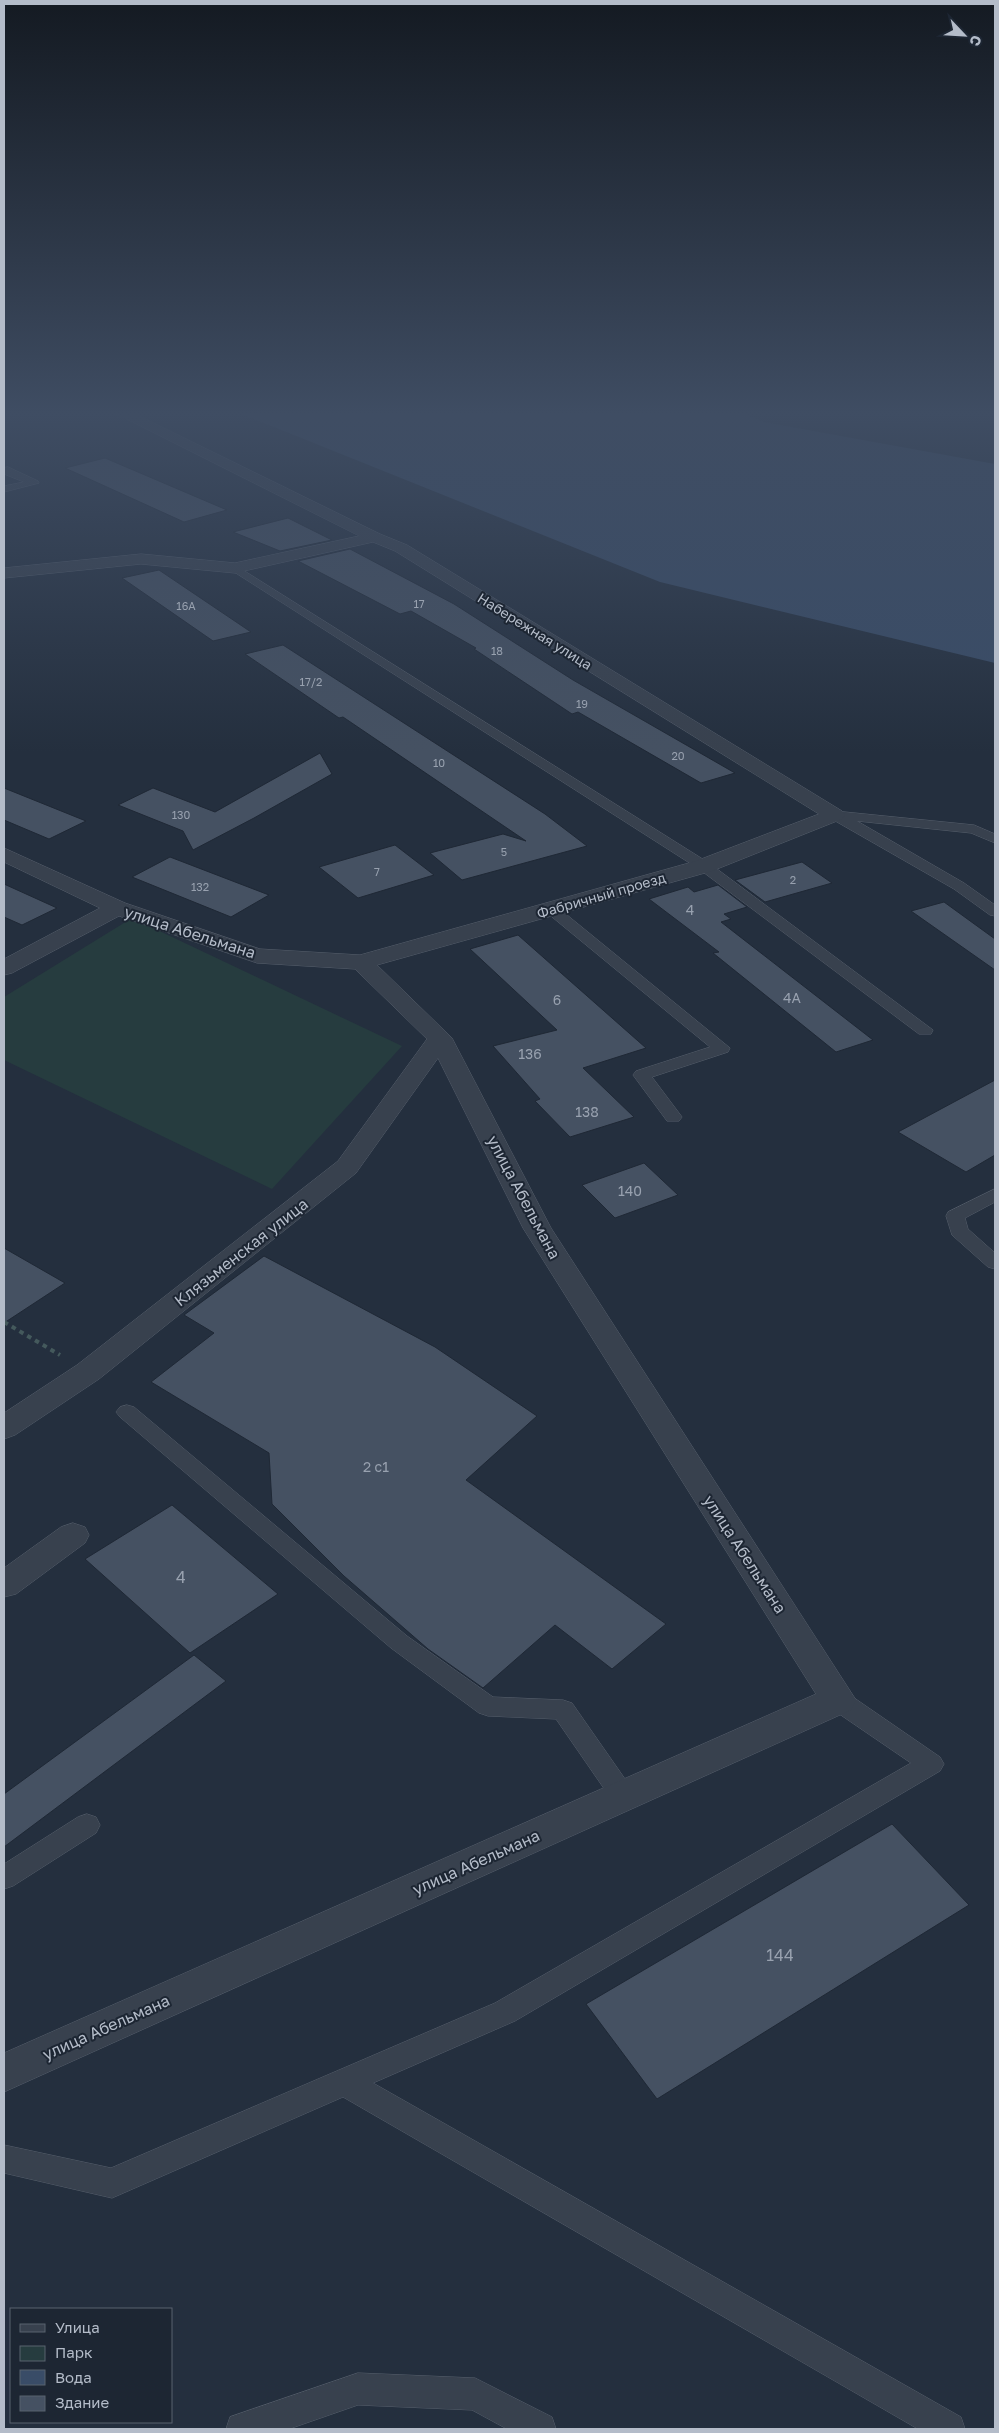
<svg xmlns="http://www.w3.org/2000/svg" width="999" height="2433" font-family="'Golos Text',sans-serif">
<style>
.green{fill:#263c3f}
.water{fill:#394c67}
.building{fill:#455162;stroke:#1f2835}
.lines{fill:none;stroke-linecap:round;stroke-linejoin:round}
.service-casing{stroke:#565f6c;stroke-width:1}
.minor-casing{stroke:#565f6c;stroke-width:1}
.path{stroke:#44595c;stroke-width:4;stroke-dasharray:4.5 4.5;stroke-linecap:butt}
.service{fill:#38414e;fill-rule:evenodd}
.minor{fill:#38414e;fill-rule:evenodd}
.labels{text-anchor:middle;dominant-baseline:central;stroke-width:4;stroke-linejoin:round;paint-order:stroke}
.far-number-label{font-size:11px;fill:#98a1af}
.far-street-label{font-size:14px;fill:#b4bcc9;stroke:#1d2633}
.number-label{font-size:14px;fill:#98a1af}
.street-label{font-size:16px;fill:#b4bcc9;stroke:#1d2633}
.near-number-label{font-size:16px;fill:#98a1af}
</style>
<rect width="100%" height="100%" fill="#242f3e"/>
<polygon class="green" points="132,918 402,1046 272,1189 4,1060 4,997"/>
<polygon class="water" points="234,411 736,411 764,422 995,464 995,663 660,582"/>
<g class="building">
<polygon points="105,458 227,510 184,522 65,468"/>
<polygon points="288,518 332,540 280,551 233,532"/>
<polygon points="350,549 454,604 573,680 735,773 701,783 578,712 572,714 474,649 476,648 411,611 400,614 298,561"/>
<polygon points="159,570 251,632 213,641 122,578"/>
<polygon points="283,645 545,814 587,846 462,880 430,853 503,834 526,841 343,717 339,718 245,654"/>
<polygon points="320,753 332,774 254,818 193,850 183,831 118,805 153,788 215,812"/>
<polygon points="4,788 86,821 49,839 4,820"/>
<polygon points="395,845 434,875 358,898 319,867"/>
<polygon points="170,857 269,895 231,917 132,877"/>
<polygon points="802,862 832,883 765,902 735,880"/>
<polygon points="4,884 57,908 22,925 4,917"/>
<polygon points="718,885 747,907 724,914 731,919 721,922 873,1040 836,1052 713,953 719,952 649,899 688,887 694,892"/>
<polygon points="944,902 995,939 995,970 911,911"/>
<polygon points="518,935 646,1048 583,1068 634,1117 570,1137 535,1101 540,1099 493,1046 557,1030 470,949"/>
<polygon points="995,1080 995,1155 966,1172 898,1132"/>
<polygon points="644,1163 678,1195 615,1218 582,1185"/>
<polygon points="4,1248 65,1283 4,1323"/>
<polygon points="264,1256 435,1347 537,1416 466,1480 666,1624 612,1669 555,1625 483,1688 428,1649 344,1576 272,1504 269,1453 151,1382 214,1333 184,1315"/>
<polygon points="172,1505 278,1594 190,1653 85,1559"/>
<polygon points="194,1655 226,1681 4,1847 4,1794"/>
<polygon points="892,1824 969,1905 657,2099 586,2004"/>
</g>
<g class="lines">
<g class="service-casing">
<g id="service">
<polygon points="8,467 38,481 39,483 4,492 4,486 24,482 4,474 4,468"/>
<polygon points="235,565 709,863 933,1030 931,1034 919,1034 699,869 231,570 229,568"/>
<polygon points="835,811 974,825 995,834 995,843 971,833 857,821 964,883 995,905 995,916 990,915 954,889 830,818 828,815 830,812"/>
<polygon points="551,904 556,906 730,1048 728,1052 652,1077 682,1117 679,1121 667,1121 633,1075 636,1071 710,1047 546,912 543,909 546,906"/>
<polygon points="995,1189 995,1202 965,1218 968,1229 995,1253 995,1269 988,1267 952,1235 946,1216 948,1212"/>
<polygon points="127,1405 134,1407 407,1636 493,1697 563,1700 572,1703 632,1789 636,1796 632,1803 623,1806 614,1803 556,1719 488,1716 479,1713 391,1648 120,1417 116,1412 120,1407"/>
<polygon points="838,1690 847,1693 940,1757 944,1764 940,1771 515,2021 373,2083 961,2417 965,2429 918,2429 343,2097 112,2198 4,2173 4,2145 111,2168 495,2003 911,1763 829,1707 826,1700 829,1693"/>
<polygon points="87,1814 96,1817 100,1825 96,1833 13,1886 4,1889 4,1864 78,1817"/>
<polygon points="358,2373 475,2378 552,2417 556,2429 507,2429 472,2410 358,2405 289,2429 226,2429 230,2417"/>
</g>
</g>
<g class="minor-casing">
<g id="minor">
<polygon points="111,411 129,411 380,534 407,545 842,811 845,815 842,819 712,871 377,965 452,1038 551,1228 856,1700 851,1710 4,2092 4,2053 816,1694 523,1228 438,1058 356,1173 99,1379 15,1435 4,1439 4,1413 77,1365 338,1161 427,1039 355,969 257,963 119,916 12,973 4,975 4,959 100,908 4,862 4,848 125,903 260,949 360,955 696,861 819,814 395,551 373,542 235,573 141,564 4,578 4,568 141,554 235,563 359,536"/>
<polygon points="73,1523 85,1527 89,1535 85,1543 16,1594 4,1597 4,1568 61,1527"/>
</g>
</g>
<polyline class="path" points="4,1322 60,1355"/>
<use href="#service" class="service"/>
<use href="#minor" class="minor"/>
</g>
<linearGradient id="sky" x2="0" y2="1"><stop stop-color="#141a22"/><stop offset="0.55" stop-color="#3f4d63"/><stop offset="1" stop-color="#3f4d63" stop-opacity="0"/></linearGradient>
<rect width="999" height="752" fill="url(#sky)"/>
<g class="labels">
<g class="far-number-label">
<text x="419" y="603">17</text>
<text x="186" y="605">16А</text>
<text x="497" y="650">18</text>
<text x="311" y="681">17/2</text>
<text x="582" y="703">19</text>
<text x="678" y="755">20</text>
<text x="439" y="762">10</text>
<text x="181" y="814">130</text>
<text x="504" y="851">5</text>
<text x="377" y="871">7</text>
<text x="793" y="879">2</text>
<text x="200" y="886">132</text>
</g>
<g class="far-street-label">
<text transform="translate(535 631) rotate(32)">Набережная улица</text>
<text transform="translate(601 895) rotate(-16)">Фабричный проезд</text>
</g>
<g class="number-label">
<text x="690" y="909">4</text>
<text x="792" y="997">4А</text>
<text x="557" y="999">6</text>
<text x="530" y="1053">136</text>
<text x="587" y="1111">138</text>
<text x="630" y="1190">140</text>
<text x="376" y="1466">2 с1</text>
</g>
<g class="street-label">
<text transform="translate(190 932) rotate(18)">улица Абельмана</text>
<text transform="translate(524 1197) rotate(62)">улица Абельмана</text>
<text transform="translate(241 1252) rotate(-38)">Клязьменская улица</text>
<text transform="translate(745 1554) rotate(57)">улица Абельмана</text>
<text transform="translate(476 1862) rotate(-24)">улица Абельмана</text>
<text transform="translate(106 2027) rotate(-24)">улица Абельмана</text>
</g>
<g class="near-number-label">
<text x="181" y="1577">4</text>
<text x="780" y="1955">144</text>
</g>
</g>
<rect width="999" height="2433" fill="none" stroke="#b4bcc9" stroke-width="10"/>
<rect x="10" y="2308" width="162" height="115" fill="#1d2633" stroke="#59626f"/>
<rect x="20" y="2324" width="25" height="8" fill="#38414e" stroke="#59626f"/>
<text x="55" y="2333" font-size="15" fill="#b4bcc9">Улица</text>
<rect x="20" y="2346" width="25" height="15" fill="#263c3f" stroke="#59626f"/>
<text x="55" y="2358" font-size="15" fill="#b4bcc9">Парк</text>
<rect x="20" y="2370" width="25" height="15" fill="#394c67" stroke="#59626f"/>
<text x="55" y="2383" font-size="15" fill="#b4bcc9">Вода</text>
<rect x="20" y="2396" width="25" height="15" fill="#455162" stroke="#59626f"/>
<text x="55" y="2408" font-size="15" fill="#b4bcc9">Здание</text>
<g transform="translate(964 35) rotate(115)" stroke="#1d2633" stroke-width="4" paint-order="stroke">
<path d="M0-4L9 19L0 12L-9 19Z" fill="#b4bcc9"/>
<text y="-8" font-size="14" font-weight="bold" text-anchor="middle" fill="#b4bcc9">С</text>
</g>
</svg>
